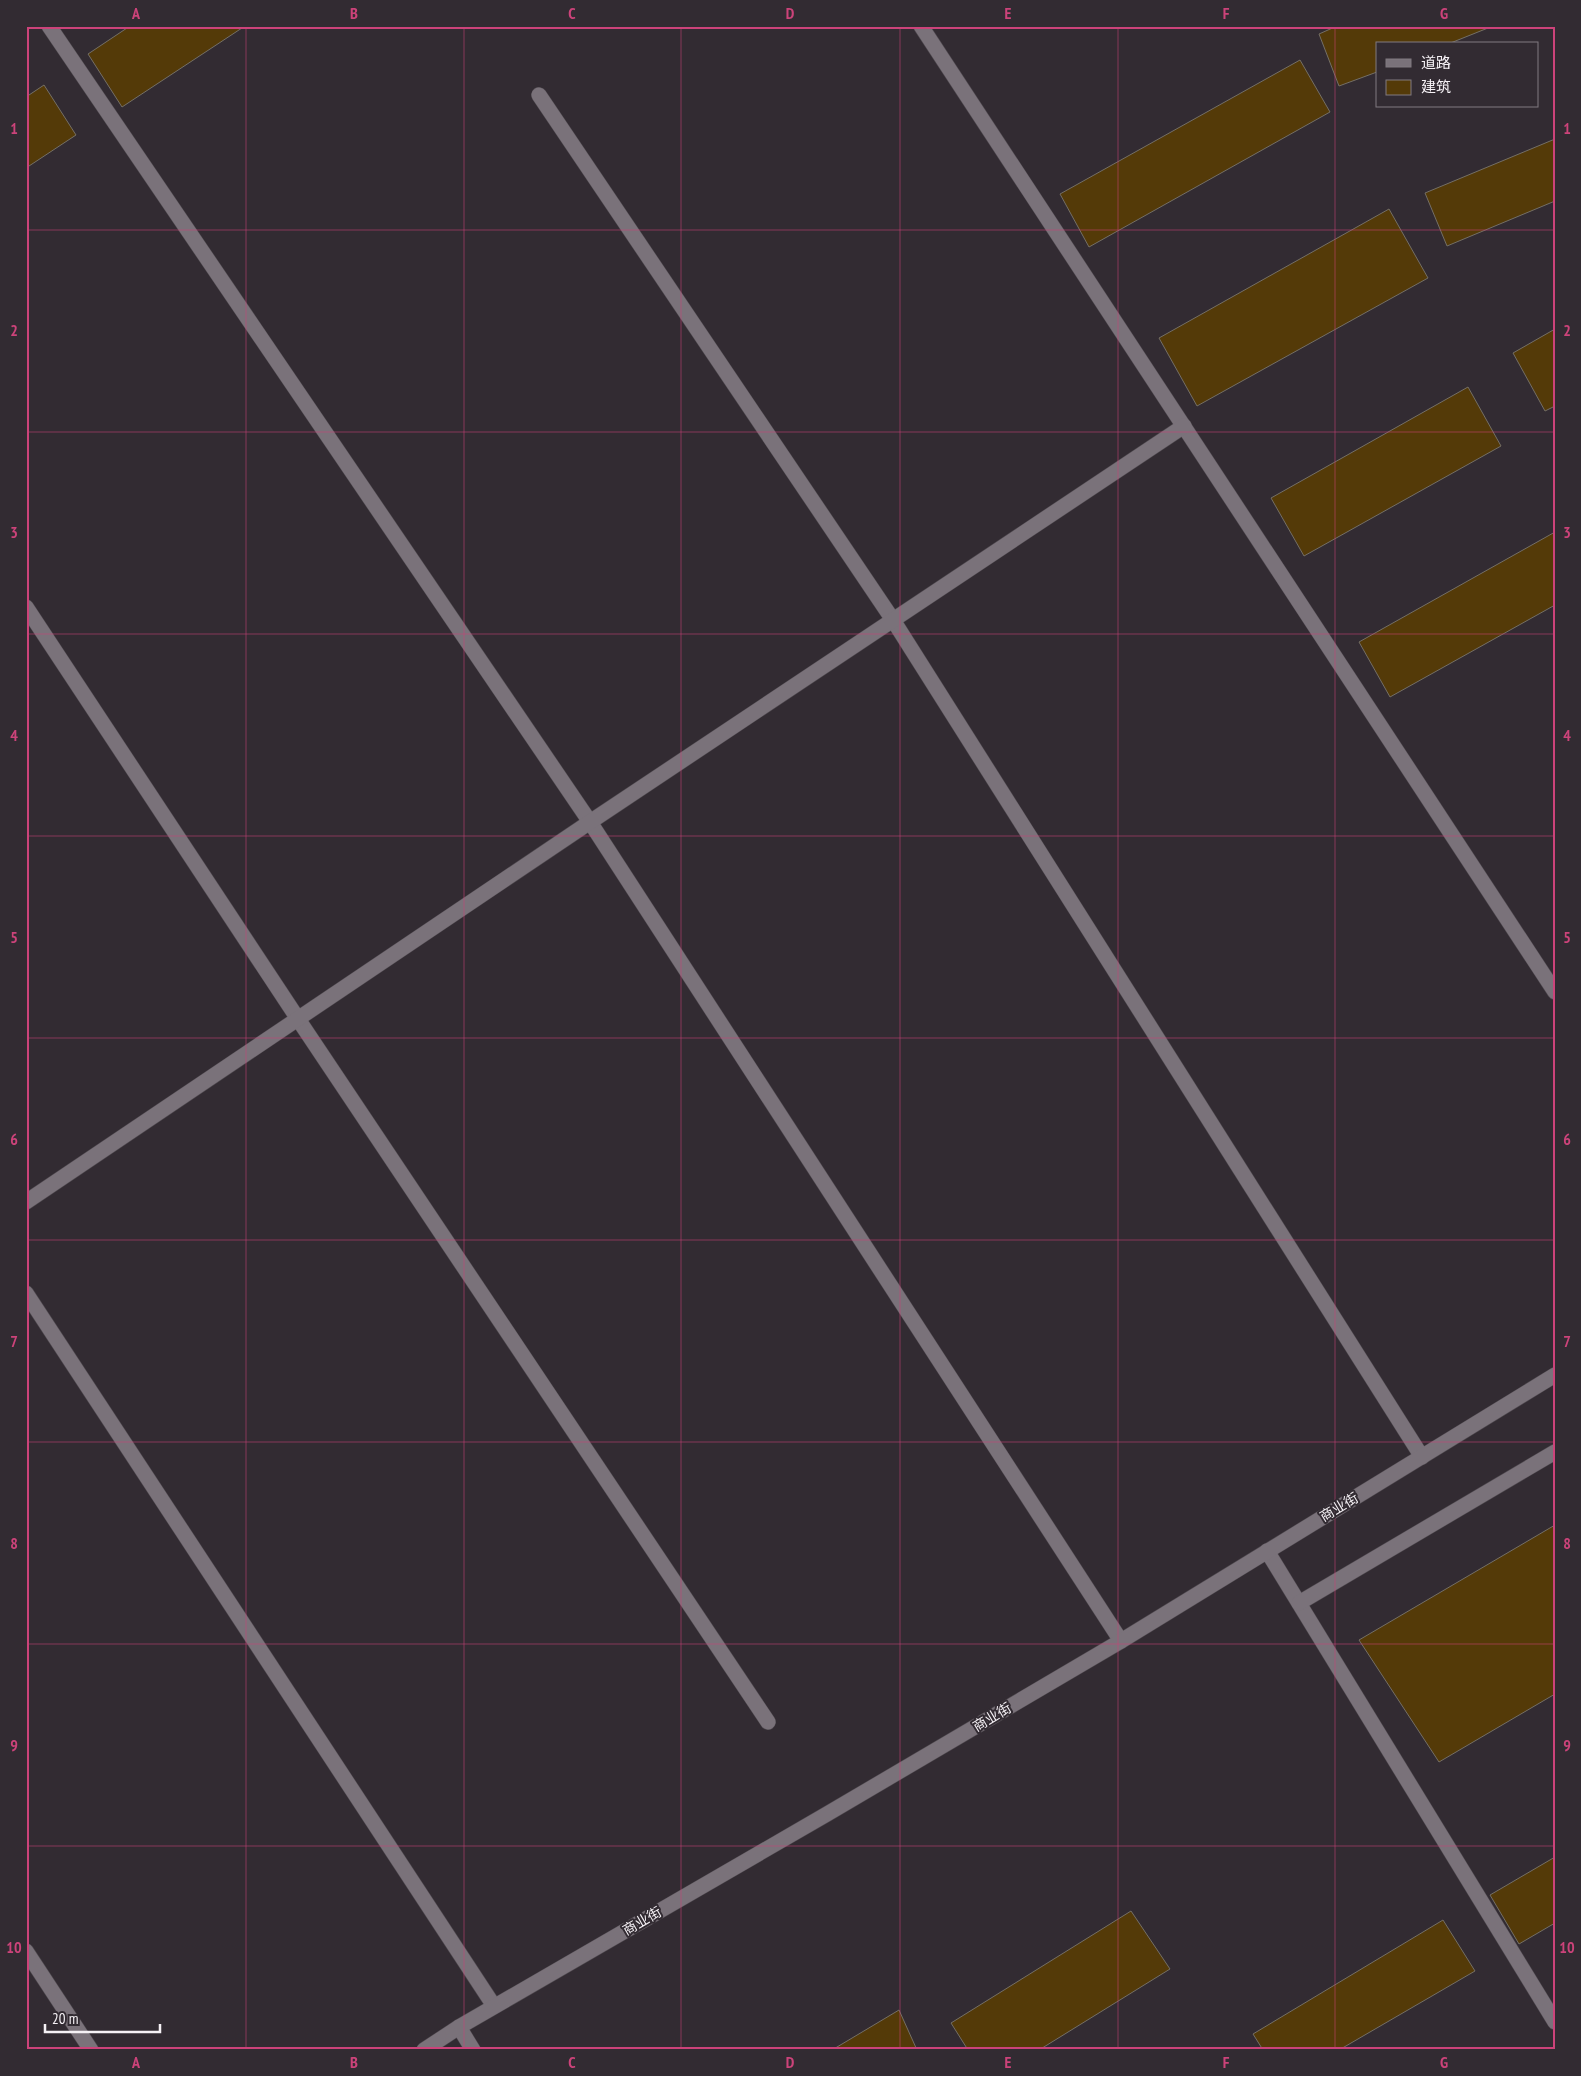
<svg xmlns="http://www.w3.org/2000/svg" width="1581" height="2076" font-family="'PT Sans Narrow','Noto Sans SC',sans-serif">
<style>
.building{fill:#543a08;stroke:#746f66}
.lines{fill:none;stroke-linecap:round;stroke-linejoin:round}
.minor-casing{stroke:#4f494f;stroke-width:16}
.minor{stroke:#7a727a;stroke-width:15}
.grid{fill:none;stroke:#cc437a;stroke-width:1;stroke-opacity:0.55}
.labels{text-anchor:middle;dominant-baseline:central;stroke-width:4;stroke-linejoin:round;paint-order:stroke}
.street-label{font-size:14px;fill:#f5f1f5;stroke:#322b32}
.neatline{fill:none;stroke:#cc437a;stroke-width:2}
.grid-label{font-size:16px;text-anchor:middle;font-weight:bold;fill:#cc437a}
</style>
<rect width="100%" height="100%" fill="#322b32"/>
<g class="building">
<polygon points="130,26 245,26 122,107 88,54"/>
<polygon points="1337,26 1493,26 1448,44 1377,44 1377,72 1339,86 1319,34"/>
<polygon points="1300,60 1330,112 1089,247 1060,194"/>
<polygon points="44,85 76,135 26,168 26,97"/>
<polygon points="1555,139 1555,201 1447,246 1425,193"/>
<polygon points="1389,209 1428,278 1197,406 1159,338"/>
<polygon points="1555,329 1555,406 1545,411 1513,353"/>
<polygon points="1468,387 1501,446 1304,556 1271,498"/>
<polygon points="1555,532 1555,605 1390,697 1359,642"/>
<polygon points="1555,1525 1555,1694 1439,1762 1359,1640"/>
<polygon points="1555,1857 1555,1923 1519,1944 1490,1895"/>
<polygon points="1131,1911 1170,1969 1039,2050 968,2050 951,2023"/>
<polygon points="1443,1920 1475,1971 1339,2050 1263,2050 1253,2034"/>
<polygon points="899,2010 917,2050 832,2050"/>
</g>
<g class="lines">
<g class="minor-casing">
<g id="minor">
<polyline points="49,26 590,822 1121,1641"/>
<polyline points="921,26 1555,992"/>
<polyline points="539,95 893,620 1422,1457"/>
<polyline points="26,607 298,1019 768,1722"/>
<polyline points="26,1202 590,822 1184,426"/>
<polyline points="26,1293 494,2006"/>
<polyline points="1267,1551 1555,2022"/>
<polyline points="1299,1603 1555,1452"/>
<polyline points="26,1951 91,2050"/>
<polyline points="459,2027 473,2050"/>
<polyline points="424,2050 459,2027 827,1814 1121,1641 1555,1375"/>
</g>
</g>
<use href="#minor" class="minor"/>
</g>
<path class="grid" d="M246,26V2050M464,26V2050M681,26V2050M900,26V2050M1118,26V2050M1335,26V2050M26,230H1555M26,432H1555M26,634H1555M26,836H1555M26,1038H1555M26,1240H1555M26,1442H1555M26,1644H1555M26,1846H1555"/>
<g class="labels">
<g class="street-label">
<text transform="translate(1339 1507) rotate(-31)">商业街</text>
<text transform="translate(992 1717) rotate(-31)">商业街</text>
<text transform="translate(642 1921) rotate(-30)">商业街</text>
</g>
</g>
<rect width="1581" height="2076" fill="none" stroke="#322b32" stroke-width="55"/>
<rect x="1376" y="42" width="162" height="65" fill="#322b32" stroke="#807a80"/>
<rect x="1386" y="59" width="25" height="8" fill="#7a727a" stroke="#807a80"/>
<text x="1421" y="68" font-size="15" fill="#f5f1f5">道路</text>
<rect x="1386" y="80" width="25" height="15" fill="#543a08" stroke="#807a80"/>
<text x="1421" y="92" font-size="15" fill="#f5f1f5">建筑</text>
<path d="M45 2024v8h115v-8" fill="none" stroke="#f5f1f5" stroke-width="2.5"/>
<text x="52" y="2024" font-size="15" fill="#f5f1f5" stroke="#322b32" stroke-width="4" paint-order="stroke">20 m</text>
<rect x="28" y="28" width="1526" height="2020" class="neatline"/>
<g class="grid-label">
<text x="136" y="19">A</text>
<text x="354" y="19">B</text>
<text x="572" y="19">C</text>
<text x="790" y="19">D</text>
<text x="1008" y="19">E</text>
<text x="1226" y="19">F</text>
<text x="1444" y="19">G</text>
<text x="14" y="134">1</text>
<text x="1567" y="134">1</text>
<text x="14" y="336">2</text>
<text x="1567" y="336">2</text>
<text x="14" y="538">3</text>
<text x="1567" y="538">3</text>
<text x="14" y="741">4</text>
<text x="1567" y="741">4</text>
<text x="14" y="943">5</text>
<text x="1567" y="943">5</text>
<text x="14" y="1145">6</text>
<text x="1567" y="1145">6</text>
<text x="14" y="1347">7</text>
<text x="1567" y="1347">7</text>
<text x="14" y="1549">8</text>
<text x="1567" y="1549">8</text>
<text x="14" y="1751">9</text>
<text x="1567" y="1751">9</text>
<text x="14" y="1953">10</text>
<text x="1567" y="1953">10</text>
<text x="136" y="2068">A</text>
<text x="354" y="2068">B</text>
<text x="572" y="2068">C</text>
<text x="790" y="2068">D</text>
<text x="1008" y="2068">E</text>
<text x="1226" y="2068">F</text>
<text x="1444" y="2068">G</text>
</g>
</svg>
